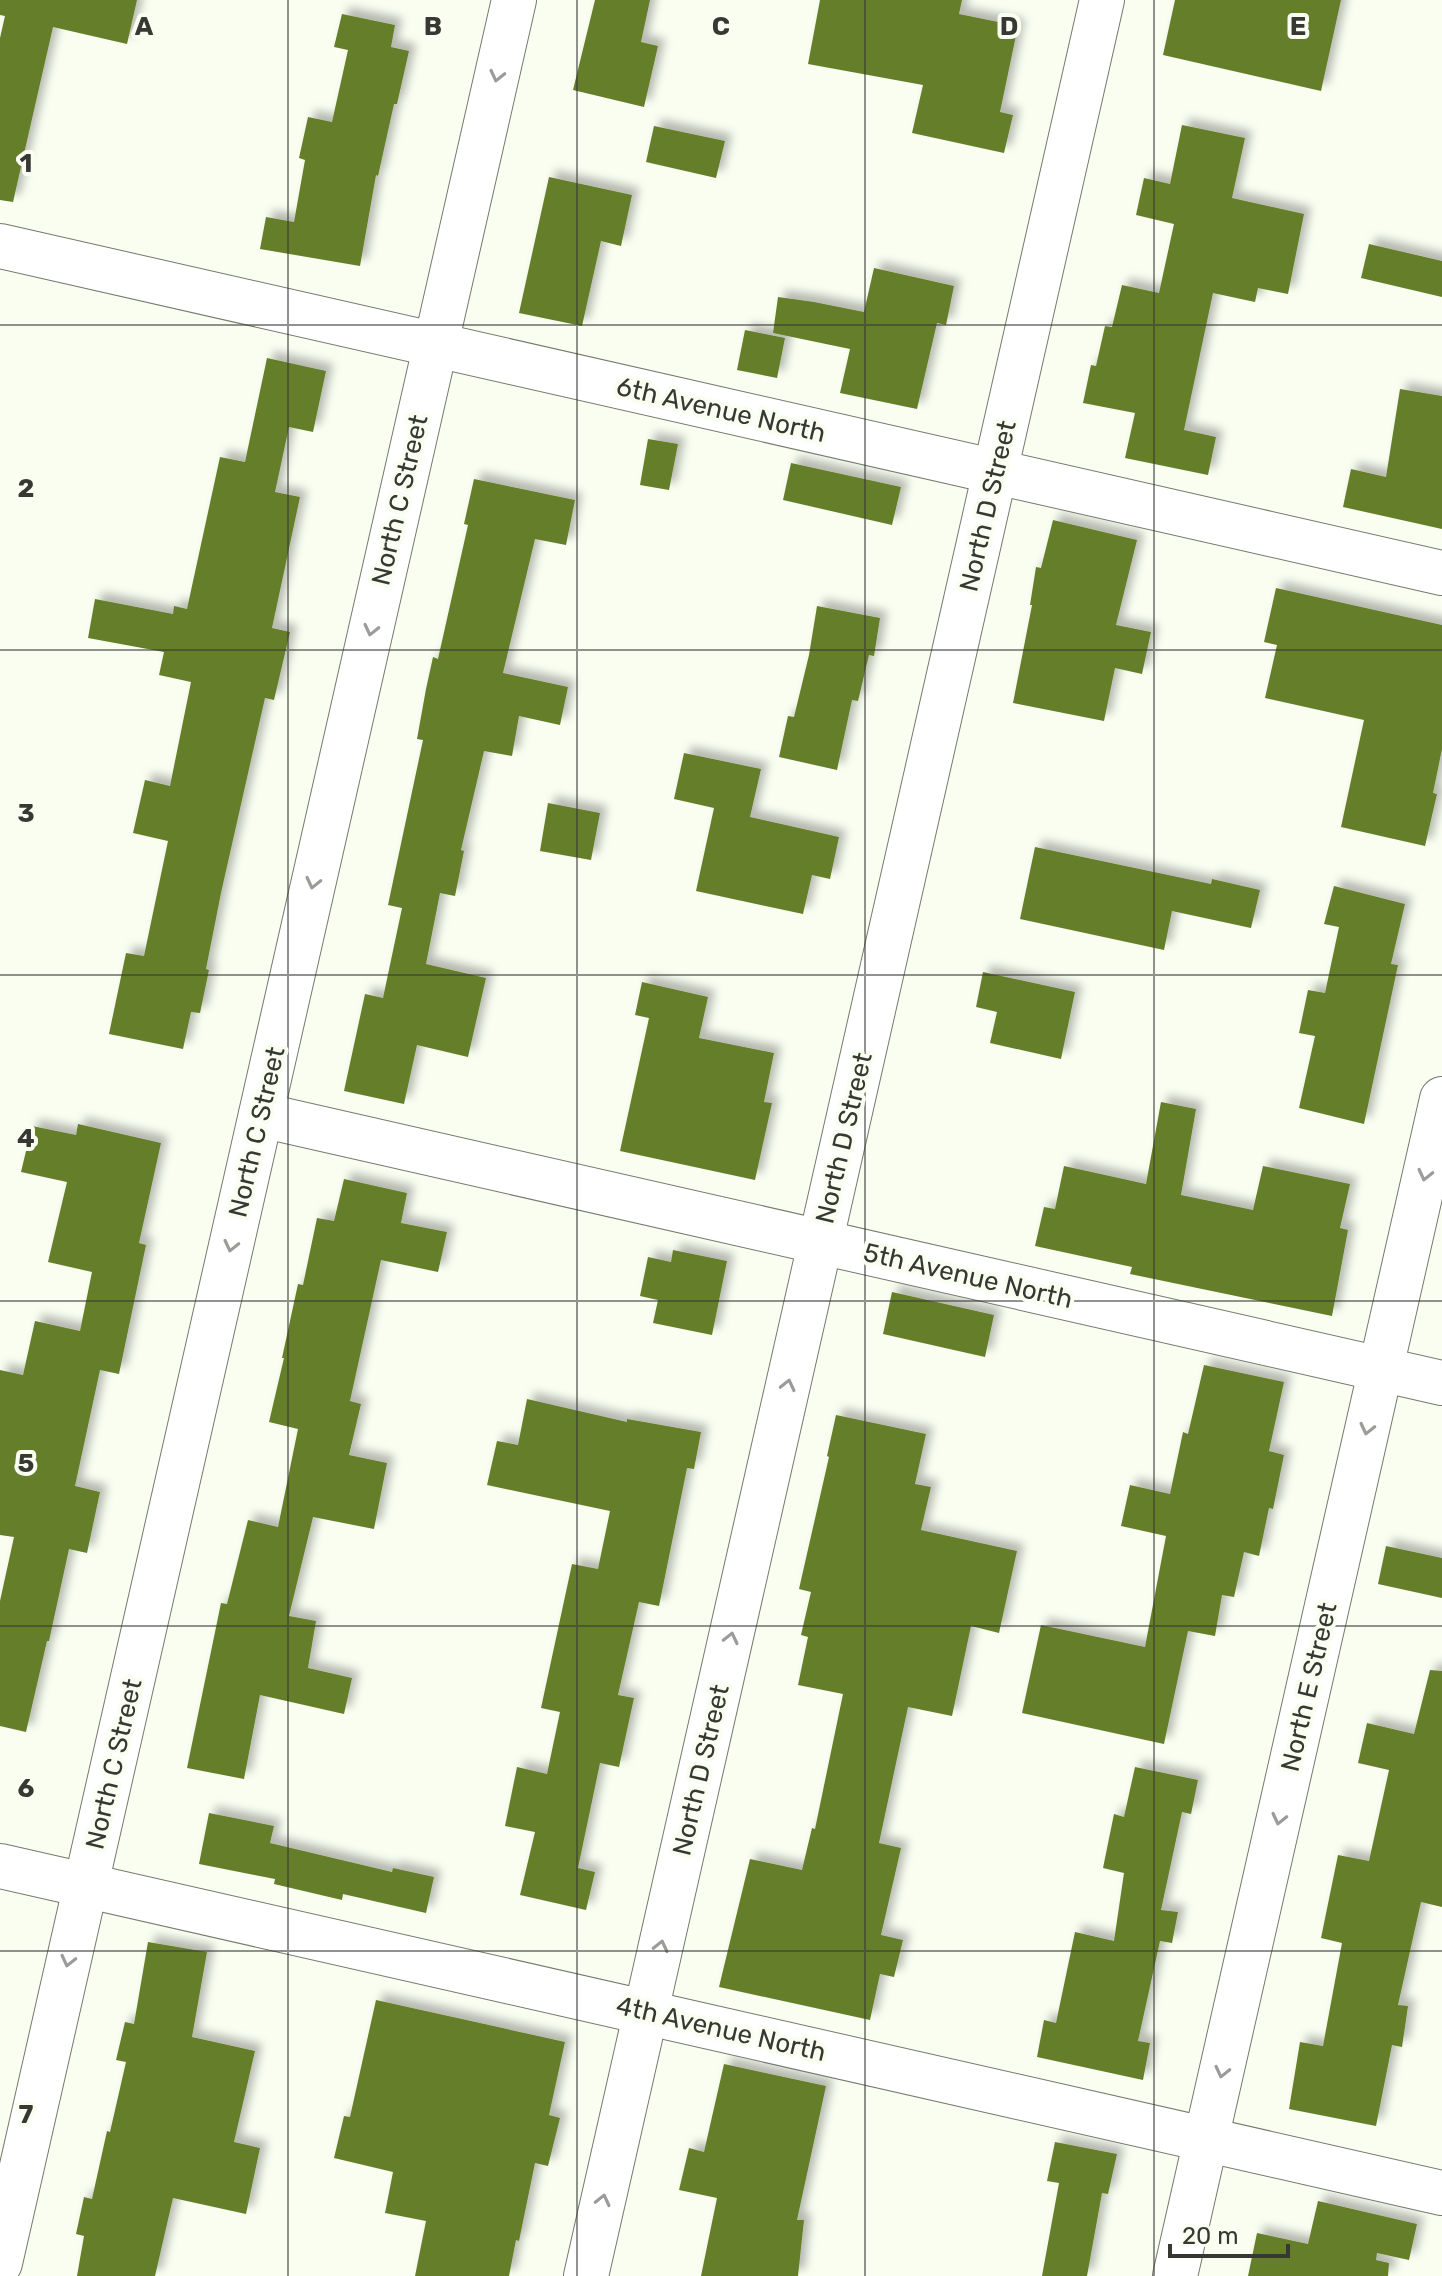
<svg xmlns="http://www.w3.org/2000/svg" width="1442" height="2276" font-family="Rubik,sans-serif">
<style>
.building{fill:#657e29;filter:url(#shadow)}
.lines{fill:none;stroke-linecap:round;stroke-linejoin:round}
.minor-casing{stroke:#75796e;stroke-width:46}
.minor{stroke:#fff;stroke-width:44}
.oneway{stroke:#9b9c99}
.grid{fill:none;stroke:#373833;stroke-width:2;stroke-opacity:0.55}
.labels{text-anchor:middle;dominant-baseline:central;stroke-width:8;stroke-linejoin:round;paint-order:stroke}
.street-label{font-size:26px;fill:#373833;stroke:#f9fef1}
.grid-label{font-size:26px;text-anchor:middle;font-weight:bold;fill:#373833;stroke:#f9fef1;stroke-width:8;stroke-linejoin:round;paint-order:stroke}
</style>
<defs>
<filter id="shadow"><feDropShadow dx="7" dy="-7" stdDeviation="4" flood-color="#0004"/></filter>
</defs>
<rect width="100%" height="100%" fill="#f9fef1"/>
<g class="building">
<polygon points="0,0 137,0 127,44 53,27 13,202 0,200 0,38 5,16 0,15"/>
<polygon points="595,0 650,0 641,42 658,46 644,107 573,90"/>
<polygon points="820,0 962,0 959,14 1018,26 1000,112 1013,115 1004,153 912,133 923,85 808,64"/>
<polygon points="1175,0 1341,0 1321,91 1163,55"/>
<polygon points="342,14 395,25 391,47 409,51 397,104 394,104 378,176 376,175 360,266 260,249 266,217 294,222 305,160 299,158 308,117 332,122 348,50 334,47"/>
<polygon points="1182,125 1245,138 1232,198 1304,214 1288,294 1258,288 1255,302 1213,293 1184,430 1216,437 1208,475 1125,458 1135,413 1083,403 1091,365 1096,366 1105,326 1112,327 1122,285 1159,293 1174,224 1136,215 1144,178 1170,184"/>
<polygon points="654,126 725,141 716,178 646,162"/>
<polygon points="549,177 632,195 621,246 601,241 582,326 519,313"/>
<polygon points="1369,244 1442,261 1442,297 1361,278"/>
<polygon points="874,268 954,286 946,325 937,323 917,409 840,393 850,349 773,333 778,297 814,302 864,312"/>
<polygon points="745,330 785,338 777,378 737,370"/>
<polygon points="267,358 326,371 313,432 289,427 275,492 300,497 272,628 290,632 274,700 265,698 221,893 206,969 209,970 200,1013 191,1012 183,1049 109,1034 126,953 144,956 168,841 133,833 145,780 170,786 191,682 159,675 164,652 88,638 95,599 173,614 174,606 187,609 220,457 245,462"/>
<polygon points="1400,389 1442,396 1442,529 1343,507 1351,469 1386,477"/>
<polygon points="648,439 678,444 669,490 640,485"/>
<polygon points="791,463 901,487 892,525 783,500"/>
<polygon points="474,479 575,500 566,545 535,539 503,673 568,687 560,725 519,716 512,756 484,751 461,850 464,851 455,896 440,893 426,964 486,978 468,1057 417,1045 404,1104 344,1091 365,994 383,998 402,908 388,905 423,740 417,739 426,689 433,657 438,659 468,525 464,524"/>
<polygon points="1053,520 1137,540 1116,625 1151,632 1142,674 1115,668 1104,721 1013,703 1032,605 1030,605 1036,567 1041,568"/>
<polygon points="1276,588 1442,625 1442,749 1433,793 1437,794 1425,846 1341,827 1364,720 1265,698 1277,645 1264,642"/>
<polygon points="817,606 880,618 874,656 869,655 858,701 852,700 837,770 779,757 788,716 794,717 809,655"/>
<polygon points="684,753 761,769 750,817 839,837 830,879 812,875 803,914 696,891 714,808 674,799"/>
<polygon points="548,803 600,813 591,860 540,851"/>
<polygon points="1035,847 1211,884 1212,879 1260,890 1251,928 1172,911 1164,950 1020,919"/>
<polygon points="1334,886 1405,904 1391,964 1398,965 1364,1124 1299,1108 1315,1036 1299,1033 1308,990 1325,993 1339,927 1324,924"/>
<polygon points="983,972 1075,992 1061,1059 990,1043 997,1012 976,1007"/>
<polygon points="642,982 708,997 699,1038 774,1053 764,1102 772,1103 755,1180 620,1151 649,1018 635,1015"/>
<polygon points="1161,1102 1196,1109 1181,1195 1253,1210 1263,1166 1350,1184 1340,1228 1348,1230 1332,1316 1130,1274 1132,1267 1035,1246 1044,1207 1055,1209 1064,1166 1146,1184"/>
<polygon points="78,1124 161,1143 139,1243 146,1245 119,1374 100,1370 75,1486 100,1492 87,1553 69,1549 49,1641 47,1641 26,1732 0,1726 0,1601 14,1537 0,1535 0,1370 23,1375 35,1321 80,1331 92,1272 48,1262 67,1182 21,1172 32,1126 76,1135"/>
<polygon points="344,1179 407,1193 401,1223 447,1232 438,1272 381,1260 350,1401 361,1404 349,1455 387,1463 374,1529 313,1517 289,1616 316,1621 308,1668 352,1678 344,1714 260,1695 244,1779 187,1768 221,1603 227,1604 248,1520 278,1527 298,1429 269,1422 284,1358 282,1358 298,1284 303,1285 317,1218 334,1221"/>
<polygon points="673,1250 727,1261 712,1335 653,1323 658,1300 640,1296 648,1257 671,1262"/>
<polygon points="892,1292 994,1315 985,1357 883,1334"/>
<polygon points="1204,1365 1284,1382 1269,1451 1284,1455 1273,1509 1269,1508 1259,1556 1244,1552 1234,1597 1222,1595 1215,1636 1188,1631 1164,1744 1022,1713 1041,1625 1145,1647 1166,1536 1121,1526 1130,1485 1170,1494 1183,1432 1188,1434"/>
<polygon points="527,1399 627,1422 627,1419 701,1432 694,1469 687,1468 659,1606 639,1602 618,1695 634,1698 619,1767 600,1763 578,1868 595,1872 586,1910 520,1895 535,1832 505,1826 517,1767 547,1774 560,1712 541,1708 572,1564 598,1569 610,1511 487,1485 497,1441 518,1445"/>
<polygon points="836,1415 926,1434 915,1484 931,1487 921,1530 1017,1551 999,1633 971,1626 952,1716 908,1707 879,1843 901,1848 881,1935 903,1940 894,1977 880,1974 870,2020 719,1987 750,1859 802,1870 812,1828 815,1829 843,1694 798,1685 808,1637 801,1635 811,1592 799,1589 829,1457 827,1456"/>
<polygon points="1386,1546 1442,1558 1442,1598 1378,1584"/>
<polygon points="1430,1670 1442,1671 1442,1907 1421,1902 1398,2005 1408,2006 1402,2047 1392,2045 1376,2126 1289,2109 1300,2042 1323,2046 1342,1943 1321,1938 1338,1855 1369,1861 1389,1770 1358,1763 1367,1723 1414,1734"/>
<polygon points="1135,1767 1198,1780 1191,1814 1182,1812 1161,1910 1178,1912 1172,1943 1160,1941 1138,2041 1150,2043 1143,2080 1037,2057 1044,2020 1056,2023 1075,1932 1114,1941 1124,1873 1103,1868 1114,1814 1124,1817"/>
<polygon points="209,1813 274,1826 270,1843 392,1872 393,1868 434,1877 426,1913 343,1894 342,1900 274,1884 275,1879 199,1864"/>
<polygon points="148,1942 207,1952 192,2037 255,2051 234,2142 260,2148 246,2214 173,2198 155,2276 77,2276 84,2236 76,2234 84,2197 92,2199 107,2131 110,2132 126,2062 116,2060 125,2022 134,2024"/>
<polygon points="376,2000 565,2042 549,2115 560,2118 548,2166 535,2163 519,2241 516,2240 509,2276 415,2276 426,2221 385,2213 393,2172 334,2158 344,2116 350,2117"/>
<polygon points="724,2064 826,2086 797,2220 804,2220 798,2276 701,2276 717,2198 679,2190 689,2148 704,2152"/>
<polygon points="1055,2142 1117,2154 1108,2194 1102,2193 1087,2276 1042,2276 1059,2183 1047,2181"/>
<polygon points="1318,2201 1417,2224 1409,2260 1377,2253 1376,2260 1389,2263 1388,2276 1248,2276 1257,2233 1308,2244"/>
</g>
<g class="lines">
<g class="minor-casing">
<g id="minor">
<polyline points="0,246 1442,573"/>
<polyline points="261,1115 1442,1383"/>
<polyline points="0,1866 1442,2193"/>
<polyline points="0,2263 514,0"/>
<polyline points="586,2276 1102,0"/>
<polyline points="1175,2276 1442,1099"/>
</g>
</g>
<use href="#minor" class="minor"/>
</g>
<defs><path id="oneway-chevron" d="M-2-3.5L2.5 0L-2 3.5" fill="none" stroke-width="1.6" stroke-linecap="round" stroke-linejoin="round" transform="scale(2)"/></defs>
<g class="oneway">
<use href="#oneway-chevron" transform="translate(497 76) rotate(103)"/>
<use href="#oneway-chevron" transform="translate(371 630) rotate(103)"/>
<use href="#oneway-chevron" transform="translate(313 883) rotate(103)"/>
<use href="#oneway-chevron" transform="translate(1425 1175) rotate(103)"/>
<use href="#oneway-chevron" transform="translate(231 1246) rotate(103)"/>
<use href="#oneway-chevron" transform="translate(788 1385) rotate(-77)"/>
<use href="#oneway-chevron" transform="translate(1367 1429) rotate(103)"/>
<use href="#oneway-chevron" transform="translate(731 1638) rotate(-77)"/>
<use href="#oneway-chevron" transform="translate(1279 1819) rotate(103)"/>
<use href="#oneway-chevron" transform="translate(661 1946) rotate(-77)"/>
<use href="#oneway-chevron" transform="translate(68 1961) rotate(103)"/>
<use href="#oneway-chevron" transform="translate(1222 2072) rotate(103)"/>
<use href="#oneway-chevron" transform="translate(603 2200) rotate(-77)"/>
</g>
<path class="grid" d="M288,0V2276M577,0V2276M865,0V2276M1154,0V2276M0,325H1442M0,650H1442M0,975H1442M0,1301H1442M0,1626H1442M0,1951H1442"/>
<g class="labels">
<g class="street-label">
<text transform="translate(721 410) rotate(13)">6th Avenue North</text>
<text transform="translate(400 500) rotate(-77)">North C Street</text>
<text transform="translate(988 506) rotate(-77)">North D Street</text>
<text transform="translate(257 1132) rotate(-77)">North C Street</text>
<text transform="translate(844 1138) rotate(-77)">North D Street</text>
<text transform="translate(968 1276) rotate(13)">5th Avenue North</text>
<text transform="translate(1309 1687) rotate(-77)">North E Street</text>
<text transform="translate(114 1764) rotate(-77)">North C Street</text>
<text transform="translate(701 1770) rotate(-77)">North D Street</text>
<text transform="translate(721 2029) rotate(13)">4th Avenue North</text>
</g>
</g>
<g class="grid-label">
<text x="144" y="35">A</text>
<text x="433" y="35">B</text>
<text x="721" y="35">C</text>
<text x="1009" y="35">D</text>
<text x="1298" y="35">E</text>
<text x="26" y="172">1</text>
<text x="26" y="497">2</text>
<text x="26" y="822">3</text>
<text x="26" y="1147">4</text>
<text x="26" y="1472">5</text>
<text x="26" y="1797">6</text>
<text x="26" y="2123">7</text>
</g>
<path d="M1170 2244v12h118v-12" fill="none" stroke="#373833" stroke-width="4"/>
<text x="1182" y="2244" font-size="24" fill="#373833" stroke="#f9fef1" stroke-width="6" paint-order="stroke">20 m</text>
</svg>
